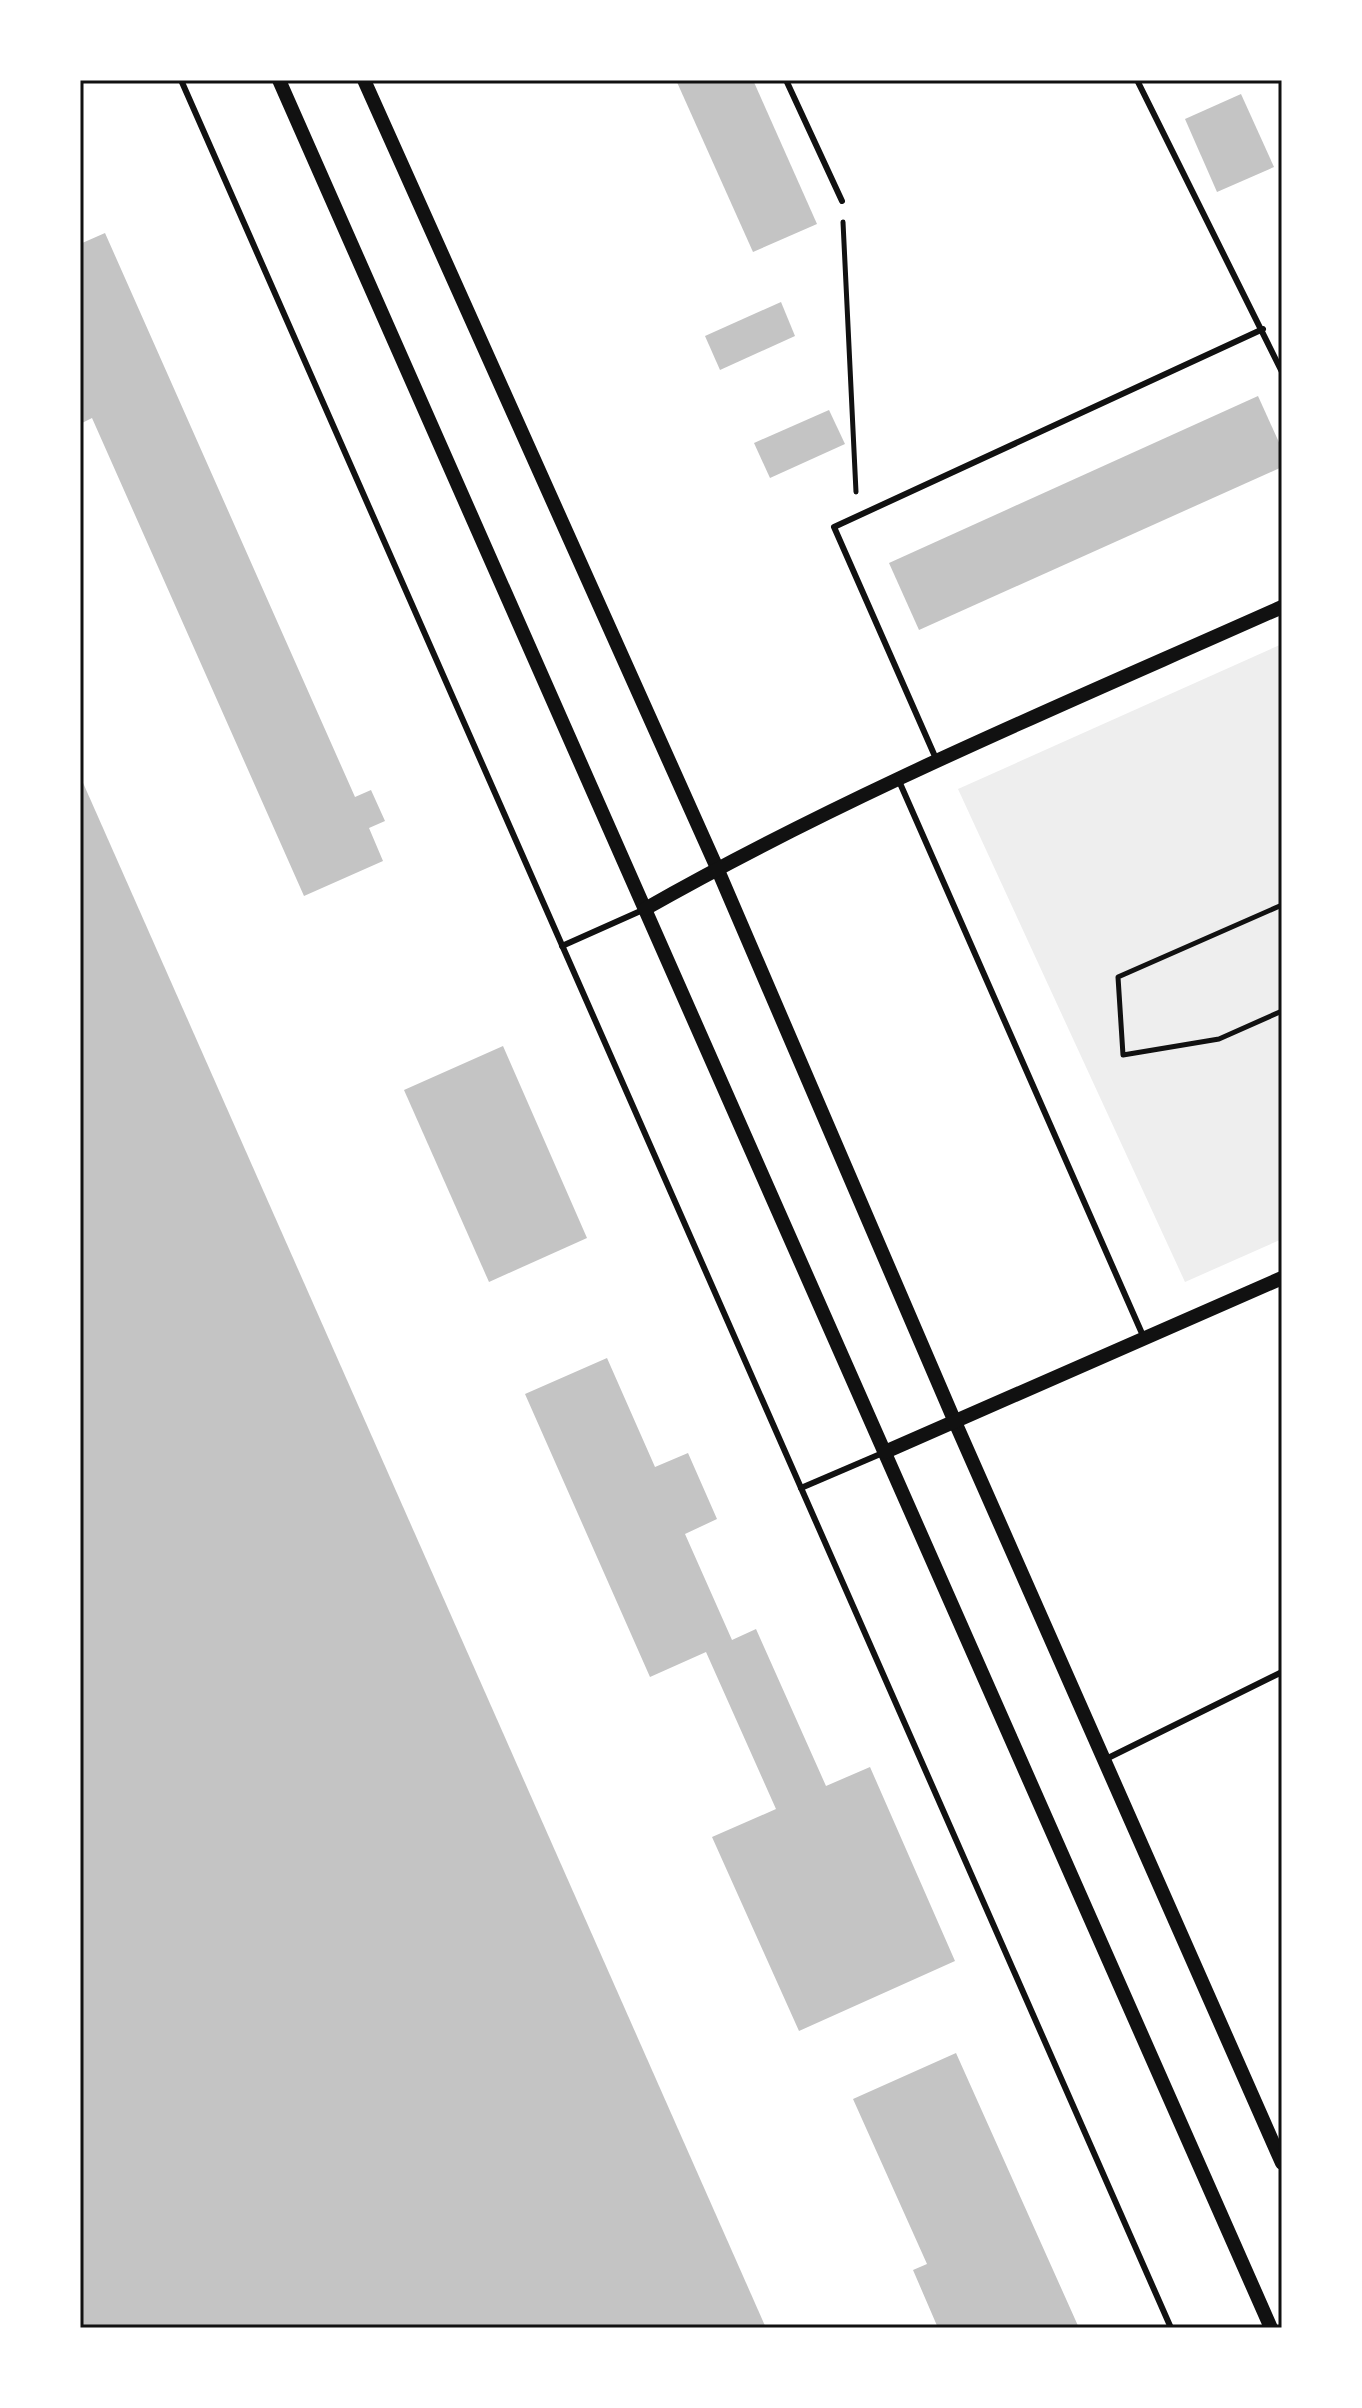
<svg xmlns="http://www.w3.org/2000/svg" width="1362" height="2408" font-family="'Source Sans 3',sans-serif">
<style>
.green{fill:#eee}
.building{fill:#c4c4c4}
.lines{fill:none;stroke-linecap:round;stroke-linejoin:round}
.path{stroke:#111;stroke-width:5}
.service{stroke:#111;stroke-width:6}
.tertiary{stroke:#111;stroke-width:14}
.neatline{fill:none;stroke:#111;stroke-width:3}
</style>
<rect width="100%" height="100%" fill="#fff"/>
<polygon class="green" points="1282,644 1282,1239 1185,1282 958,789"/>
<g class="building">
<polygon points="676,80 753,80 817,224 753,252"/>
<polygon points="1241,94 1274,167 1217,192 1185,119"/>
<polygon points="105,233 355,797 371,790 385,821 369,828 383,861 304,896 92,418 80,424 80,244"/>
<polygon points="781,302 795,336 720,370 705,336"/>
<polygon points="1258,396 1282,449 1282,467 919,630 889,563"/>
<polygon points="829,410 845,444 770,478 754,443"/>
<polygon points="80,776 766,2328 80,2328"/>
<polygon points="503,1046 587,1238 489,1282 404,1090"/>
<polygon points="607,1358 655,1467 688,1453 717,1519 685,1534 732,1640 756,1629 826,1786 870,1767 955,1961 799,2031 712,1837 776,1809 706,1652 650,1677 525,1394"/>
<polygon points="956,2053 1079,2328 938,2328 913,2270 927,2264 853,2099"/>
</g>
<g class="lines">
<g class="path">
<polyline points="843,222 856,492"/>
<polyline points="1282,905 1118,977 1123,1055 1219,1039 1282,1011"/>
</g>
<g class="service">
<polyline points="181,80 1171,2328"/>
<polyline points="786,80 842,201"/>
<polyline points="1137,80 1282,372"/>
<polyline points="937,761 834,527 1263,329"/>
<polyline points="899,781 1144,1338"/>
<polyline points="562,946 645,909"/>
<polyline points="801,1488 885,1452"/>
<polyline points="1104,1760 1282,1672"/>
</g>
<g class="tertiary">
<polyline points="279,80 1271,2328"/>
<polyline points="364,80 717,868 955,1422 1282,2163"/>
<path d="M645,909C849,793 1067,703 1282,607"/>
<polyline points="885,1452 1282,1278"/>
</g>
</g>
<rect width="1362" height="2408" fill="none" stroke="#ffffff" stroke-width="164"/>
<rect x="82" y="82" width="1198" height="2244" class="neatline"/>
</svg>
